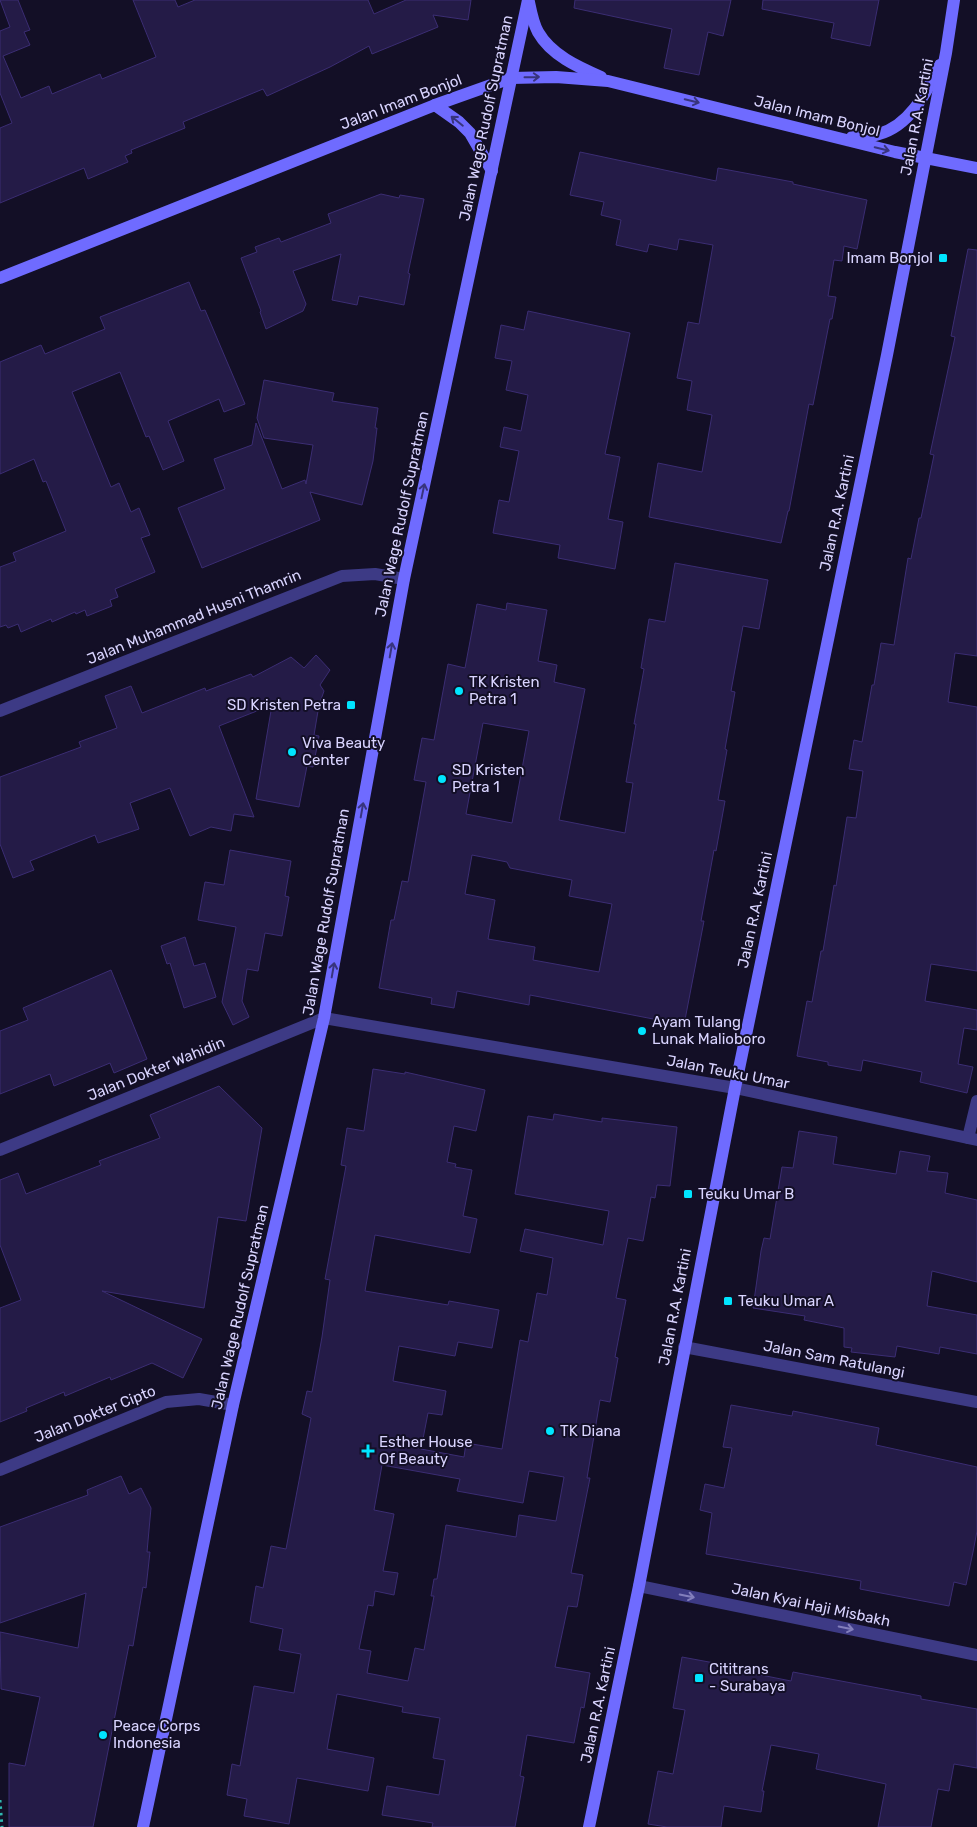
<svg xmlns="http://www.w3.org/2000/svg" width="977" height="1827" font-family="Rubik,sans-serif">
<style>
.building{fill:#241b47;stroke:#3b2d73;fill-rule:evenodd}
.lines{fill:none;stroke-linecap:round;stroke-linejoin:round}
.path{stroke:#2fb8b0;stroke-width:3;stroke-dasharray:2.5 4;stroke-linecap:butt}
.street{stroke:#3d3a85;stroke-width:12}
.secondary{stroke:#6f6bff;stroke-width:12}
.oneway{stroke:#38347d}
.oneway2{stroke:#837fbc}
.poi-dot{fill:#00e5ff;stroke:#130f26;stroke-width:2}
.labels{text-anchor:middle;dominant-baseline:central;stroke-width:4;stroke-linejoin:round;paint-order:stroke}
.street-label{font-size:15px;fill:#d9d4ff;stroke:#130f26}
.poi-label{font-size:15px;fill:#d9d4ff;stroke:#130f26;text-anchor:start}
</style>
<rect width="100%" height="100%" fill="#130f26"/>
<g class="building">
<polygon points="0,0 18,0 30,30 24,32 30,45 3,56 21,98 49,86 52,94 100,74 102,79 156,57 133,0 175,0 178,7 195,0 368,0 374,14 406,0 471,0 468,20 433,15 438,27 372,54 369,46 330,67 267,96 263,89 183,122 185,128 131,150 132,153 125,156 128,162 88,179 84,168 0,203 0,128 12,123 0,93 0,31 10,27"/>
<polygon points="575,0 731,0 723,36 708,32 699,75 664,68 672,29 574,8"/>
<polygon points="763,0 879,0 870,46 831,38 834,23 762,9"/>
<polygon points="580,152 716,181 718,168 793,182 793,184 867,200 857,249 844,246 842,261 834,260 828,296 836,297 832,319 830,319 813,405 809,404 789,511 788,511 781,543 649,517 658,463 702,472 712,415 687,410 692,381 677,378 688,322 699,324 713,245 679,239 677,250 649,244 647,252 616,245 621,220 601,215 604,202 570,195"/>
<polygon points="381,194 399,198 400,195 424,199 408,273 410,274 404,305 359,296 357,305 332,300 341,254 293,271 306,304 303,311 266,329 260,312 261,311 241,258 257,252 255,247 279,238 281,242 331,223 328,214"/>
<polygon points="968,249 977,250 977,656 955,653 948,702 977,707 977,971 931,964 925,1001 977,1010 977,1030 964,1028 958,1064 973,1067 967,1093 920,1082 922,1072 863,1060 861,1071 828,1065 828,1062 797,1056 807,1001 812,1002 821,951 823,951 834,885 836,886 847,817 856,818 863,771 849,769 854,740 862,742 872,685 874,685 881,643 894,645 908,558 911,559 919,518 921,518 934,455 930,454 955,337 951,336"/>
<polygon points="189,282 201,311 205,310 245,404 224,412 219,399 168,421 184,461 163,470 149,436 146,437 120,372 72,392 111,487 119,483 131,512 139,508 150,535 141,538 155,572 115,589 118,597 110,600 112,606 87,616 85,610 76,614 75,612 52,622 51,619 21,632 18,624 8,628 6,625 0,627 0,567 16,561 13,553 66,531 46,481 43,482 34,459 0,474 0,362 41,345 45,354 88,336 105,329 100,317"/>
<polygon points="528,311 630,333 605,454 620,457 608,519 623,522 615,569 558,558 560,545 493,533 499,500 509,502 519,451 500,447 504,427 521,431 528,395 506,390 512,361 495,358 501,325 524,330"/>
<polygon points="264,380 334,393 332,401 378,408 375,428 377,428 373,461 362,505 310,492 320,520 202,568 178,508 225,489 214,459 252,445 256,423 282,489 305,480 306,484 313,445 264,438 257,418"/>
<path d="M675,563L768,580L759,629L743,626L731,691L735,692L725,749L727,750L718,800L725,801L716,851L714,850L701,921H704L684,1025L530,995L529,1005L457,991L454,1008L431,1004L432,998L379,988L391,920H394L402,881L408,882L426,782L414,780L422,738L434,740L448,664L465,668L477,604L506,610L507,603L547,610L538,661L557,665L554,682L585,689L559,820L625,833L633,783L626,782L636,724H634L644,669L641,668L649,619L665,622ZM483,723L529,731L512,823L466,814ZM472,855L507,862L510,868L572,880L569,896L612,904L599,972L533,960L535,947L488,939L495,900L465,894Z"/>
<polygon points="316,655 330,670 320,685 324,691 319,705 314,735 319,736 317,747 313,767 307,766 299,807 256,799 272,705 219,726 254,817 234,814 231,831 211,827 190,836 170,788 130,803 139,829 98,843 95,835 30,861 34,870 13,878 0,844 0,777 81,747 79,742 117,728 105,696 131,686 142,713 205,688 206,691 251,674 253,677 291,657 304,668"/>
<polygon points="230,850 291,861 285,896 289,897 282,936 265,933 258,971 247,969 242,1001 249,1017 233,1025 222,1002 236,927 198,920 205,882 224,885"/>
<polygon points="185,937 194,966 205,963 216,997 184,1008 170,963 167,964 161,946"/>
<polygon points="111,970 147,1059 114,1073 110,1063 54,1086 50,1074 0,1094 0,1031 28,1020 23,1008"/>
<path d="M373,1069L405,1074V1072L485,1090L476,1131L454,1126L447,1162L456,1164L455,1167L472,1170L463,1216L477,1219L470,1253L375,1235L365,1291L448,1305L449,1301L499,1310L492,1348L458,1342L455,1356L399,1346L393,1381L446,1391L442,1415L428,1413L421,1449L464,1457L466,1443L502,1449L520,1340L528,1342L537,1293L547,1295L553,1258L520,1251L525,1229L603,1245L609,1211L515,1194L528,1116L553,1120L554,1114L602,1122V1118L677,1127L670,1186L657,1185L655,1198L651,1197L643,1241L628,1238L616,1298L626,1300L615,1357L618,1358L610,1402L600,1400L587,1478H590L571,1573L583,1575L577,1607L568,1606L555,1667L590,1673L584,1708L581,1707L574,1743L527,1735L520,1776L524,1777L515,1827H432L433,1823L382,1815L387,1786L439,1795L445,1760L433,1758L440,1718L402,1712L403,1707L337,1694L327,1749L374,1758L368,1791L297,1778L289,1824L244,1816L247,1799L227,1795L232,1764L240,1766L254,1686L294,1693L301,1654L279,1650L283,1629L250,1622L256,1586L263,1588L271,1546L286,1549L311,1418L302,1414L307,1391L312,1392L322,1337L330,1280L325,1279L346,1166L341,1165L347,1128L364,1131ZM382,1465L460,1479L457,1491L523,1503L529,1471L564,1477L556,1521L519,1515L516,1537L446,1525L437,1579H434L431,1596H434L424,1650L415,1648L408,1681L367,1673L371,1651L359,1649L368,1605L373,1606L375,1591L394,1595L398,1573L383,1571L394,1514L374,1510Z"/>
<polygon points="219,1086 262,1128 246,1221 218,1217 204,1308 102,1291 202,1339 183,1378 152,1363 111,1380 110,1377 65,1396 64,1392 26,1408 27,1411 0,1422 0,1308 21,1300 0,1245 0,1180 18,1173 26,1194 101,1165 99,1161 160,1138 150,1115"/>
<polygon points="799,1131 837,1137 833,1164 896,1174 900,1151 930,1156 927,1171 948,1173 945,1193 977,1200 977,1282 932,1271 927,1306 977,1315 977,1354 940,1347 939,1354 897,1346 895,1357 851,1352 852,1348 844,1347 844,1328 804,1320 805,1316 753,1308 761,1251 764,1238 770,1239 782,1167 793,1168"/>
<polygon points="731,1405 792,1416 793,1411 879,1428 876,1445 977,1467 977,1531 973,1552 966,1585 954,1582 949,1606 860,1589 861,1581 706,1554 712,1513 700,1510 705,1484 724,1488 732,1448 723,1447"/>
<polygon points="121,1476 129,1494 141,1488 151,1508 147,1552 150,1552 146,1588 143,1587 133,1646 129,1645 93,1827 9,1827 9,1763 25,1766 40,1697 1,1689 0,1632 78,1648 86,1593 0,1623 0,1527 88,1495 87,1490"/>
<polygon points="682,1657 736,1667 736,1670 791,1681 793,1672 921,1696 921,1699 977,1709 977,1768 954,1764 949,1791 938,1789 931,1827 878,1827 886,1784 816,1769 819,1754 771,1745 762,1791 764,1791 761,1812 724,1806 721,1827 667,1827 648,1824 658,1771 673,1774 685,1710 673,1708"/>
</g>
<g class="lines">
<polyline class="path" points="0,1800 2,1827"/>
<g class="street">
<polyline points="0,711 342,576 375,574 404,579"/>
<polyline points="968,1138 977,1101"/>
<polyline points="0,1150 324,1018 735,1088 977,1140"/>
<polyline points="684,1347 977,1402"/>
<polyline points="0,1470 166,1402 199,1399 233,1405"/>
<polyline points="639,1586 977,1655"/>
</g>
<g class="secondary">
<path d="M529,2C531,12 533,23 538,32C551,55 578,67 601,77"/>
<polyline points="435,105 459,122 470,133 492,171"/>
<path d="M852,137C861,137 870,137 879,134C911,125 926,92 940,65"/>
<polyline points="0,278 435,105 511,78 556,77 608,81 895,152 977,168"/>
<polyline points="143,1827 233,1405 324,1018 404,579 528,0"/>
<polyline points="589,1827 639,1586 735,1088 887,355 946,53 954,0"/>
</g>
</g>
<defs><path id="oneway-shaft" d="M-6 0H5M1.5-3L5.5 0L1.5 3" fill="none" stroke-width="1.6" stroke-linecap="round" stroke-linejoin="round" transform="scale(1.25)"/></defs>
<g class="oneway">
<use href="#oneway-shaft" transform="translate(532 77) rotate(-1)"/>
<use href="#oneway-shaft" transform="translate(692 101) rotate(14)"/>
<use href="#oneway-shaft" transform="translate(457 121) rotate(-141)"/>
<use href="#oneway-shaft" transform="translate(882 149) rotate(14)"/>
<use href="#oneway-shaft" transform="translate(423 491) rotate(-78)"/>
<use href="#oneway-shaft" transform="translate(391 650) rotate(-80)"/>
<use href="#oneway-shaft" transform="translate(362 810) rotate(-80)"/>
<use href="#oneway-shaft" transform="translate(333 970) rotate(-80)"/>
</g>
<g class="oneway2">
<use href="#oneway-shaft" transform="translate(687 1596) rotate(12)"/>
<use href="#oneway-shaft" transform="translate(846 1628) rotate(12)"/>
</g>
<g class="poi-dot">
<rect x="938" y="253" width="10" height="10" rx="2.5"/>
<circle cx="459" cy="691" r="5"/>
<rect x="346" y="700" width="10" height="10" rx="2.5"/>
<circle cx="292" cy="752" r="5"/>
<circle cx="442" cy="779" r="5"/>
<circle cx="642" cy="1031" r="5"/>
<rect x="683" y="1189" width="10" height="10" rx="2.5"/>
<rect x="723" y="1296" width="10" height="10" rx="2.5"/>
<circle cx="550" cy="1431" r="5"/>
<path d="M365.5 1443.5h5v5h5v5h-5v5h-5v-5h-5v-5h5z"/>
<rect x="694" y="1673" width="10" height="10" rx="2.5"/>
<circle cx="103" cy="1735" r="5"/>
</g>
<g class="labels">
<g class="street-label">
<text transform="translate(401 102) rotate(-21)">Jalan Imam Bonjol</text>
<text transform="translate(817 116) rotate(14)">Jalan Imam Bonjol</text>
<text transform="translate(917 117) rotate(-79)">Jalan R.A. Kartini</text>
<text transform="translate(486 118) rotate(-78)">Jalan Wage Rudolf Supratman</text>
<text transform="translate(837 513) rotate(-78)">Jalan R.A. Kartini</text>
<text transform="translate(402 514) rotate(-78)">Jalan Wage Rudolf Supratman</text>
<text transform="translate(194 617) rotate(-22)">Jalan Muhammad Husni Thamrin</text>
<text transform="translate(755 910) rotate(-78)">Jalan R.A. Kartini</text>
<text transform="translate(326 912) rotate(-80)">Jalan Wage Rudolf Supratman</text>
<text transform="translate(156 1069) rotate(-22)">Jalan Dokter Wahidin</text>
<text transform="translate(728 1072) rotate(11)">Jalan Teuku Umar</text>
<text transform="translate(240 1307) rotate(-77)">Jalan Wage Rudolf Supratman</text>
<text transform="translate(675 1307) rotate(-79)">Jalan R.A. Kartini</text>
<text transform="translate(834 1359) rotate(11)">Jalan Sam Ratulangi</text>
<text transform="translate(95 1414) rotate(-22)">Jalan Dokter Cipto</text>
<text transform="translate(811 1605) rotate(12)">Jalan Kyai Haji Misbakh</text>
<text transform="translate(598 1705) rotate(-78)">Jalan R.A. Kartini</text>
</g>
<g class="poi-label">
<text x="933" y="258" text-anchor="end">Imam Bonjol</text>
<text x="469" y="682">TK Kristen<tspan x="469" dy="17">Petra 1</tspan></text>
<text x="341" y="705" text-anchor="end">SD Kristen Petra</text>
<text x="302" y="743">Viva Beauty<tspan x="302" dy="17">Center</tspan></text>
<text x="452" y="770">SD Kristen<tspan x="452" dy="17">Petra 1</tspan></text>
<text x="652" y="1022">Ayam Tulang<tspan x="652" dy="17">Lunak Malioboro</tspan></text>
<text x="698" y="1194">Teuku Umar B</text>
<text x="738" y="1301">Teuku Umar A</text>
<text x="560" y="1431">TK Diana</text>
<text x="379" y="1442">Esther House<tspan x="379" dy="17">Of Beauty</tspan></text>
<text x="709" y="1669">Cititrans<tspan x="709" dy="17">- Surabaya</tspan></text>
<text x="113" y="1726">Peace Corps<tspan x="113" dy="17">Indonesia</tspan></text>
</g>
</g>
</svg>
